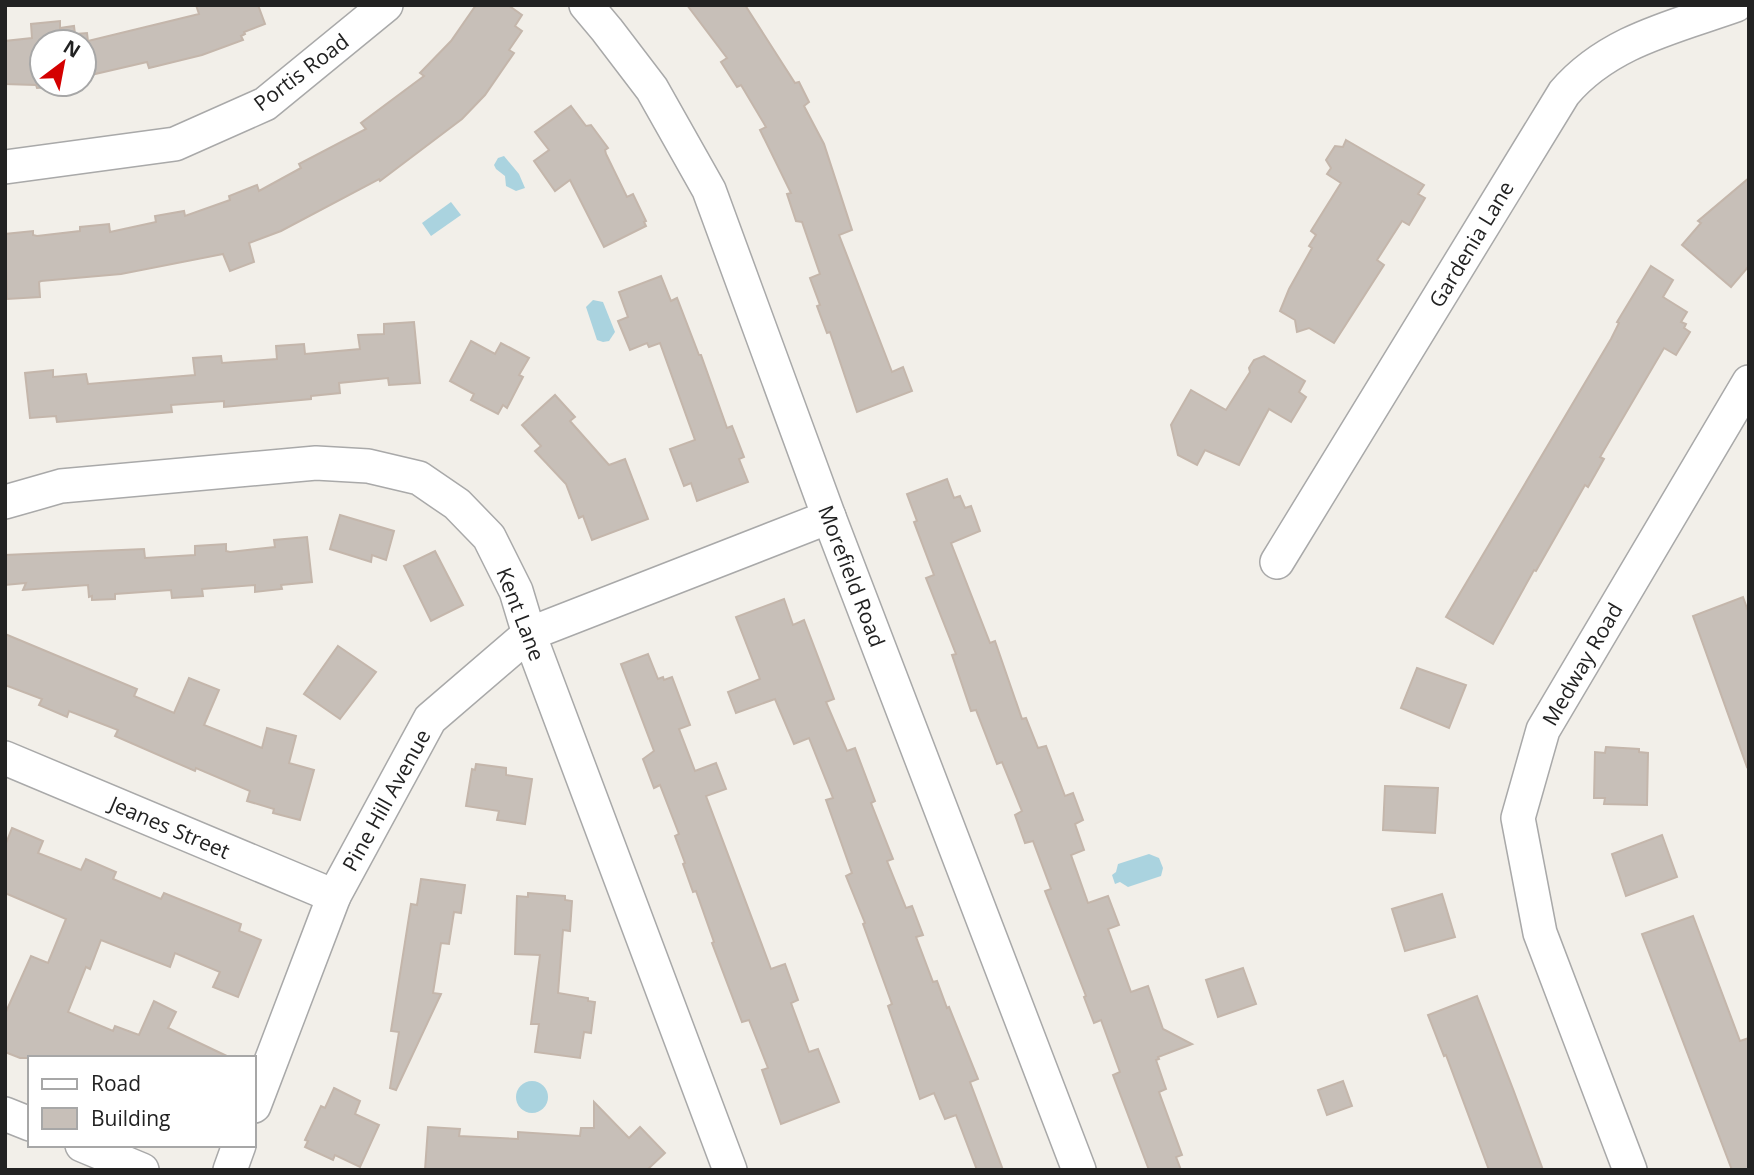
<svg xmlns="http://www.w3.org/2000/svg" width="1754" height="1175" font-family="'Open Sans',sans-serif">
<style>
.water{fill:#aad3df}
.building{fill:#c7bfb8;stroke:#c4b6ab;stroke-width:2}
.lines{fill:none;stroke-linecap:round;stroke-linejoin:round}
.street-casing{stroke:#a9a9a9;stroke-width:36}
.street{stroke:#fff;stroke-width:33}
.labels{text-anchor:middle;dominant-baseline:central;stroke-width:5;stroke-linejoin:round;paint-order:stroke}
.street-label{font-size:21px;fill:#222;stroke:#fff}
</style>
<rect width="100%" height="100%" fill="#f2efe9"/>
<g class="water">
<polygon points="504,156 519,174 525,188 516,191 506,186 505,176 496,169 494,165 498,158"/>
<polygon points="451,202 461,215 431,236 422,223"/>
<polygon points="593,300 603,302 615,332 609,341 603,342 597,340 586,307"/>
<polygon points="1149,854 1159,858 1163,868 1161,876 1128,887 1120,882 1115,884 1112,875 1116,872 1118,864"/>
<circle cx="532" cy="1097" r="16"/>
</g>
<g class="building">
<polygon points="196,5 258,5 265,24 244,32 245,34 241,36 243,40 202,55 149,68 147,62 91,75 92,77 84,78 84,42 42,42 42,84 66,86 37,88 36,85 5,84 5,41 32,38 31,24 60,21 60,28 74,26 75,34 87,33 88,41 199,14"/>
<polygon points="476,5 508,5 522,15 515,26 522,31 509,50 514,53 485,95 462,119 380,181 379,179 281,231 249,243 254,262 230,271 223,254 121,274 41,281 39,282 40,297 7,299 5,234 33,231 33,235 37,236 80,231 80,227 109,224 110,232 156,222 155,216 184,211 185,216 230,200 229,196 257,185 259,191 301,168 299,164 366,129 361,123 424,76 420,73 451,41"/>
<polygon points="687,5 745,5 795,83 799,82 809,102 804,106 824,144 852,230 839,235 892,372 903,367 912,391 857,412 830,332 827,333 817,306 820,305 810,278 820,274 802,222 796,221 787,194 791,193 760,130 766,127 741,85 737,87 721,62 727,58"/>
<polygon points="571,106 586,126 591,125 608,148 605,150 606,154 627,197 633,194 646,221 644,222 646,226 604,247 570,180 555,191 534,161 549,150 535,132"/>
<polygon points="1346,140 1424,185 1418,194 1425,198 1409,225 1402,221 1377,260 1384,265 1334,343 1309,328 1297,332 1295,320 1280,311 1289,289 1312,248 1309,246 1316,235 1311,231 1341,183 1327,174 1331,168 1326,160 1335,146 1343,147"/>
<polygon points="1749,178 1749,266 1731,287 1682,245 1701,223 1698,221"/>
<polygon points="1651,266 1673,280 1663,297 1687,312 1681,322 1686,324 1684,328 1690,332 1676,355 1664,348 1600,457 1604,459 1588,487 1585,485 1536,571 1534,570 1493,644 1446,617 1611,339 1619,323 1617,322"/>
<polygon points="661,276 671,301 677,298 699,355 701,355 727,428 732,426 744,457 739,459 748,482 697,501 691,483 684,486 670,449 695,440 660,343 649,347 647,343 630,350 618,321 628,317 619,292"/>
<polygon points="414,322 420,383 389,385 388,378 339,383 340,393 311,396 311,399 224,407 224,401 171,405 172,412 57,422 56,416 30,418 25,373 53,370 53,377 86,374 88,384 195,375 193,358 221,356 222,363 277,359 276,346 304,344 305,354 360,349 358,335 384,334 384,324"/>
<polygon points="471,341 495,354 501,343 529,358 519,375 523,377 507,408 503,405 498,414 471,400 474,394 450,381"/>
<polygon points="1264,356 1305,381 1299,392 1306,397 1291,422 1269,409 1239,465 1205,450 1197,465 1178,455 1171,425 1191,390 1226,410 1250,372 1249,368 1254,360"/>
<polygon points="555,395 575,417 570,421 609,465 625,459 648,519 592,540 583,516 579,518 566,484 535,451 541,446 522,425"/>
<polygon points="947,479 954,498 960,496 965,508 971,506 980,531 951,543 990,643 995,641 1022,719 1026,718 1038,748 1046,746 1065,796 1073,793 1083,820 1075,824 1084,850 1071,855 1088,903 1108,896 1119,925 1108,929 1131,992 1148,986 1163,1029 1192,1044 1158,1057 1159,1059 1156,1060 1166,1089 1159,1092 1182,1155 1176,1157 1181,1170 1149,1170 1113,1075 1120,1072 1101,1020 1094,1023 1084,997 1086,996 1045,891 1051,889 1033,841 1025,843 1015,815 1022,811 1002,762 997,764 976,710 971,711 952,655 956,654 926,578 934,575 914,522 917,521 907,494"/>
<polygon points="340,515 394,531 386,560 372,555 371,562 330,549"/>
<polygon points="307,537 312,582 281,585 282,589 255,592 255,585 202,589 203,596 172,598 171,590 115,594 115,599 92,600 92,596 89,597 88,585 23,590 26,583 5,585 5,555 144,549 145,558 195,555 195,546 226,544 226,551 230,552 275,547 274,540"/>
<polygon points="435,551 463,605 431,621 404,566"/>
<polygon points="1743,597 1749,614 1749,766 1747,767 1693,616"/>
<polygon points="784,599 793,625 804,620 834,699 826,702 847,751 855,748 875,801 871,803 893,859 887,861 906,908 912,906 923,935 916,937 933,982 937,981 947,1008 949,1007 978,1079 970,1082 1003,1170 977,1170 956,1115 945,1119 934,1093 920,1099 888,1006 892,1004 863,924 865,923 846,876 852,873 826,800 833,798 809,738 794,744 775,699 736,713 728,692 760,679 736,617"/>
<polygon points="5,634 137,689 134,696 174,713 189,678 219,690 204,725 262,748 267,728 296,736 289,763 314,770 300,820 273,813 274,809 247,801 250,791 196,768 195,771 115,736 118,730 69,711 67,717 39,705 42,699 5,685"/>
<polygon points="338,646 376,672 340,719 304,694"/>
<polygon points="648,654 658,679 663,677 664,680 672,677 690,725 679,729 695,771 716,763 726,789 706,796 771,969 785,964 798,1000 791,1003 809,1052 818,1049 839,1102 781,1124 762,1070 768,1068 749,1020 742,1022 712,943 714,942 696,891 693,892 683,864 685,863 675,836 679,834 660,785 654,788 643,759 654,751 621,664"/>
<polygon points="1417,668 1466,685 1449,728 1401,708"/>
<polygon points="1606,747 1639,749 1639,752 1648,753 1647,805 1604,804 1605,798 1594,798 1595,752 1605,753"/>
<polygon points="476,764 506,768 506,775 532,779 525,824 497,820 499,811 466,806 472,769 475,770"/>
<polygon points="1385,786 1438,788 1435,833 1383,830"/>
<polygon points="12,828 43,841 38,853 81,870 86,859 116,872 113,879 161,899 164,893 241,924 239,931 261,940 238,997 213,987 220,972 175,953 170,967 101,940 90,969 86,967 68,1012 113,1031 115,1026 139,1035 154,1001 176,1012 168,1028 231,1058 20,1058 5,1052 5,1014 31,956 48,963 66,919 5,893 5,846"/>
<polygon points="1662,835 1677,877 1626,896 1612,854"/>
<polygon points="421,879 465,885 461,913 454,912 449,944 441,943 433,993 441,994 396,1090 390,1088 399,1032 391,1031 411,904 417,905"/>
<polygon points="528,893 565,896 565,900 572,901 570,931 563,930 558,993 588,998 588,1001 595,1002 591,1033 584,1032 580,1058 535,1052 539,1024 531,1024 540,955 515,954 517,896 528,897"/>
<polygon points="1442,894 1455,937 1405,951 1392,909"/>
<polygon points="1693,916 1740,1041 1749,1038 1749,1170 1732,1170 1642,934"/>
<polygon points="1243,968 1256,1004 1218,1017 1206,980"/>
<polygon points="1477,996 1513,1089 1543,1170 1489,1170 1446,1055 1444,1056 1428,1015"/>
<polygon points="1343,1081 1352,1106 1327,1115 1318,1090"/>
<polygon points="334,1088 360,1101 355,1114 379,1125 360,1167 335,1155 333,1160 305,1147 308,1141 305,1140 321,1106 325,1108"/>
<polygon points="594,1102 629,1138 640,1127 665,1153 647,1170 425,1170 428,1127 460,1129 459,1136 518,1139 518,1132 580,1136 581,1128 594,1128"/>
</g>
<g class="lines">
<g class="street-casing">
<g id="street">
<polyline points="586,5 607,30 652,89 709,190 829,517 1079,1170"/>
<polyline points="5,167 175,144 265,104 386,5"/>
<polyline points="5,502 61,486 316,463 368,466 419,478 457,504 489,537 516,591 529,634 730,1170"/>
<path d="M1277,562L1564,93C1608,41 1674,27 1736,5"/>
<polyline points="5,758 334,896"/>
<polyline points="254,1106 334,896 430,719 529,634 829,517"/>
<polyline points="5,1114 30,1124"/>
<polyline points="82,1145 142,1170"/>
<polyline points="230,1170 239,1145"/>
<polyline points="1630,1170 1540,933 1518,818 1543,730 1749,382"/>
</g>
</g>
<use href="#street" class="street"/>
</g>
<g class="labels">
<g class="street-label">
<text transform="translate(301 72) rotate(-37)">Portis Road</text>
<text transform="translate(1471 244) rotate(-59)">Gardenia Lane</text>
<text transform="translate(852 576) rotate(69)">Morefield Road</text>
<text transform="translate(521 614) rotate(69)">Kent Lane</text>
<text transform="translate(1582 664) rotate(-60)">Medway Road</text>
<text transform="translate(386 800) rotate(-61)">Pine Hill Avenue</text>
<text transform="translate(170 827) rotate(23)">Jeanes Street</text>
</g>
</g>
<rect width="1754" height="1175" fill="none" stroke="#222222" stroke-width="14"/>
<rect x="28" y="1056" width="228" height="91" fill="#ffffff" stroke="#a7a7a7" stroke-width="2"/>
<rect x="42" y="1079" width="35" height="10" fill="#ffffff" stroke="#a7a7a7" stroke-width="2"/>
<text x="91" y="1091" font-size="21" fill="#222222">Road</text>
<rect x="42" y="1108" width="35" height="21" fill="#c7bfb8" stroke="#a7a7a7" stroke-width="2"/>
<text x="91" y="1126" font-size="21" fill="#222222">Building</text>
<g transform="translate(63 63) rotate(32)"><circle r="33" fill="#ffffff" stroke="#a7a7a7" stroke-width="2"/>
<path d="M0-5L12 26L0 18L-12 26Z" fill="#d40000"/>
<text y="-10" font-size="19" font-weight="bold" text-anchor="middle" fill="#222222">N</text>
</g>
</svg>
